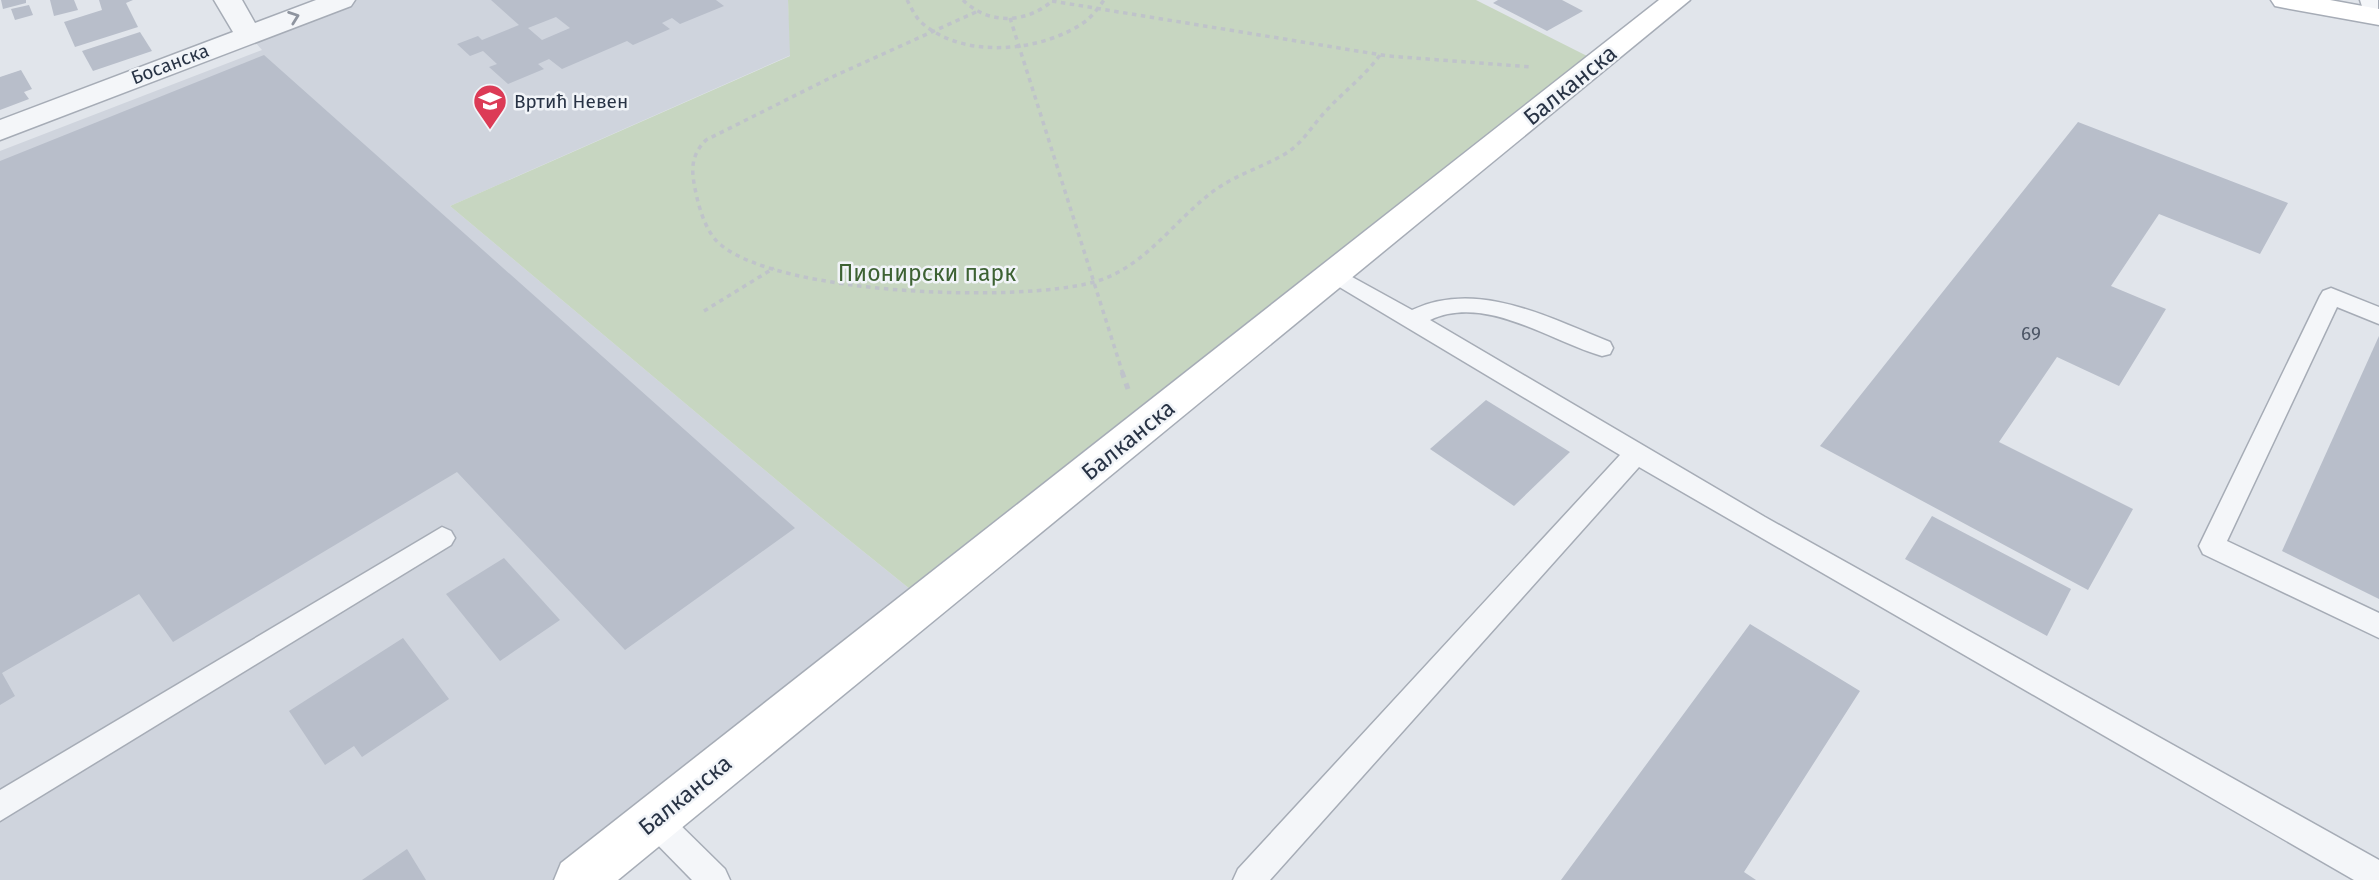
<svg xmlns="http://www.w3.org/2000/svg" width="2379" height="880" font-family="'Fira Sans',sans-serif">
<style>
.built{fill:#cfd4dd}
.green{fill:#c7d6c1}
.building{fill:#b8beca;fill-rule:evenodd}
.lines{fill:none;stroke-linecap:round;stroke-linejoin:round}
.service-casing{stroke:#a6acb6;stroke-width:3}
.minor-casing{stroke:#a6acb6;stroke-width:3}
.secondary-casing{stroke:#a6acb6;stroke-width:3}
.path-far1{stroke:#bfc3ca;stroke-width:3.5;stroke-dasharray:4.5 4.5;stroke-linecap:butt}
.path{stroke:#bfc3ca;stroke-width:5;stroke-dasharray:6 6;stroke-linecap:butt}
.service{fill:#f4f6f9;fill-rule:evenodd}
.minor{fill:#f4f6f9;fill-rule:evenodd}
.secondary{fill:#fff;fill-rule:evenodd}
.oneway{stroke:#8e949f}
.labels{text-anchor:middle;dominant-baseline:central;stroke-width:5;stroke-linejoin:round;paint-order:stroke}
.far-street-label{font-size:19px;fill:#283345;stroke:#f1f4f8}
.far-poi-label{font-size:19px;fill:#283345;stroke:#f1f4f8;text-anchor:start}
.number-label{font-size:19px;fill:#4c5666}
.street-label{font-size:23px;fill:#283345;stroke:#f1f4f8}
.park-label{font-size:23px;fill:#3d6233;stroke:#f1f4f8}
</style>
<rect width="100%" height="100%" fill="#e1e5eb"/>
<polygon class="built" points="341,0 788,0 791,55 450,206 823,519 926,602 579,880 0,880 0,151 262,50 248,34"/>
<polygon class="green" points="788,0 1476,0 1599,62 926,602 823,519 450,206 790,56"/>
<g class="building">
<polygon points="1,0 26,0 26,3 3,9"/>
<polygon points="50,0 74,0 78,10 54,16"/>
<polygon points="99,0 133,0 126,3 138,27 75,47 64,22 102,10"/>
<path d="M491,0H716L724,6L680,24L672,18L662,23L670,29L633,45L627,41L562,69L549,59L538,64L544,69L508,84L489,67L497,64L483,51L470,56L457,44L478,36L482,40L519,25ZM556,17L570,28L542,40L528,28Z"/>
<polygon points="1498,0 1562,0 1583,11 1547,31 1493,3"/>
<polygon points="29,5 33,15 15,20 11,9"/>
<polygon points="140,32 152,51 93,71 82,51"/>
<polygon points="264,55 795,528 625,650 457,472 173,642 139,594 2,673 15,696 0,705 0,161"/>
<polygon points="21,70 32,89 24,92 29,99 0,110 0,77"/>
<polygon points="2078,122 2288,203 2260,254 2159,214 2111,286 2166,309 2119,386 2057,357 1999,442 2133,509 2088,590 1820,446"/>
<polygon points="2379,336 2379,599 2282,551"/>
<polygon points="1486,400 1570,452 1514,506 1430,449"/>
<polygon points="1932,516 2071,589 2047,636 1905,559"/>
<polygon points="504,558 560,620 500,661 446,594"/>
<polygon points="1750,624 1860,691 1744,872 1756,880 1561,880"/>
<polygon points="403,638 449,699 362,757 354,746 325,765 289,711"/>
<polygon points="407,849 426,880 362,880"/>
</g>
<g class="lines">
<g class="service-casing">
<g id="service">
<polygon points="2360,0 2378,0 2378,19 2366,19"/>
<path d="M1334,267L1412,310C1478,279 1549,318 1610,342L1613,348L1610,354L1602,356C1550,341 1486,294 1430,320L1765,517L2379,860V880H2354L1639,467L1270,880H1233L1238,869L1620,455L1326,279L1323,274L1326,269Z"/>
<polygon points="2331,288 2379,307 2379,324 2337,307 2227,541 2379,613 2379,638 2203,554 2199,546 2320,296 2323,291"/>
<polygon points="442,527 451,531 455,538 451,545 0,821 0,790"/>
<polygon points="654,805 665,810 725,869 730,880 692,880 643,830 639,820 643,810"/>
</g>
</g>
<g class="minor-casing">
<polygon id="minor" points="214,0 242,0 255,23 316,0 355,0 351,6 0,140 0,120 233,32"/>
</g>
<g class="secondary-casing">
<g id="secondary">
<polygon points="1659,0 1690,0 618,880 554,880 561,863"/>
<polygon points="2271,0 2330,0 2379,9 2379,25 2285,8 2275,6"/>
</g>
</g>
<g class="path-far1">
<path d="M907,0C911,7 915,17 922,23C964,60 1043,52 1086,21C1093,15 1099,7 1104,0"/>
<path d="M963,0C988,25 1027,24 1053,0"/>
<polyline points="1052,1 1388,56 1532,67"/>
<path d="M976,12L832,77L706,140C688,158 692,175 697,198C701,214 708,235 721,245C782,295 1019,303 1094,282C1144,268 1172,223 1211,193C1234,175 1261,168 1285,154C1303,143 1311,127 1325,112C1343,92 1364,77 1380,55"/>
<polyline points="1010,18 1123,374"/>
<polyline points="704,311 774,268"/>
</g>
<polyline class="path" points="1122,372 1128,389"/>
<use href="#service" class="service"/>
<use href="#minor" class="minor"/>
<use href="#secondary" class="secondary"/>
</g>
<defs><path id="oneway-chevron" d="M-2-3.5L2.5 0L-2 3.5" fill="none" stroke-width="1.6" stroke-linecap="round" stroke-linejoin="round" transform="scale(1.75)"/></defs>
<use class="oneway" href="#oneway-chevron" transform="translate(294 17) rotate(-20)"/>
<defs>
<g id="school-pin" transform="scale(1.75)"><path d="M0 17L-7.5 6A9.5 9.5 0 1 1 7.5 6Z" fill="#dc3b56" stroke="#f1f4f8"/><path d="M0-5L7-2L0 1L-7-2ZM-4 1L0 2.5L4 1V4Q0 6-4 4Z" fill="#fff"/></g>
</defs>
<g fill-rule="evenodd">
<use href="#school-pin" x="490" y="101"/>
</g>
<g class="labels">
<g class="far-street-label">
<text transform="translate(170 64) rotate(-21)">Босанска</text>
</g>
<g class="far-poi-label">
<text x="514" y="101">Вртић Невен</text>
</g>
<g class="number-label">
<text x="2031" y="333">69</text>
</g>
<g class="street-label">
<text transform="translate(1570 85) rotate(-39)">Балканска</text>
<text transform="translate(1128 440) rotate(-39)">Балканска</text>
<text transform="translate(685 795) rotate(-39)">Балканска</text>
</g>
<g class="park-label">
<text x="927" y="273">Пионирски парк</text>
</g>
</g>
</svg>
